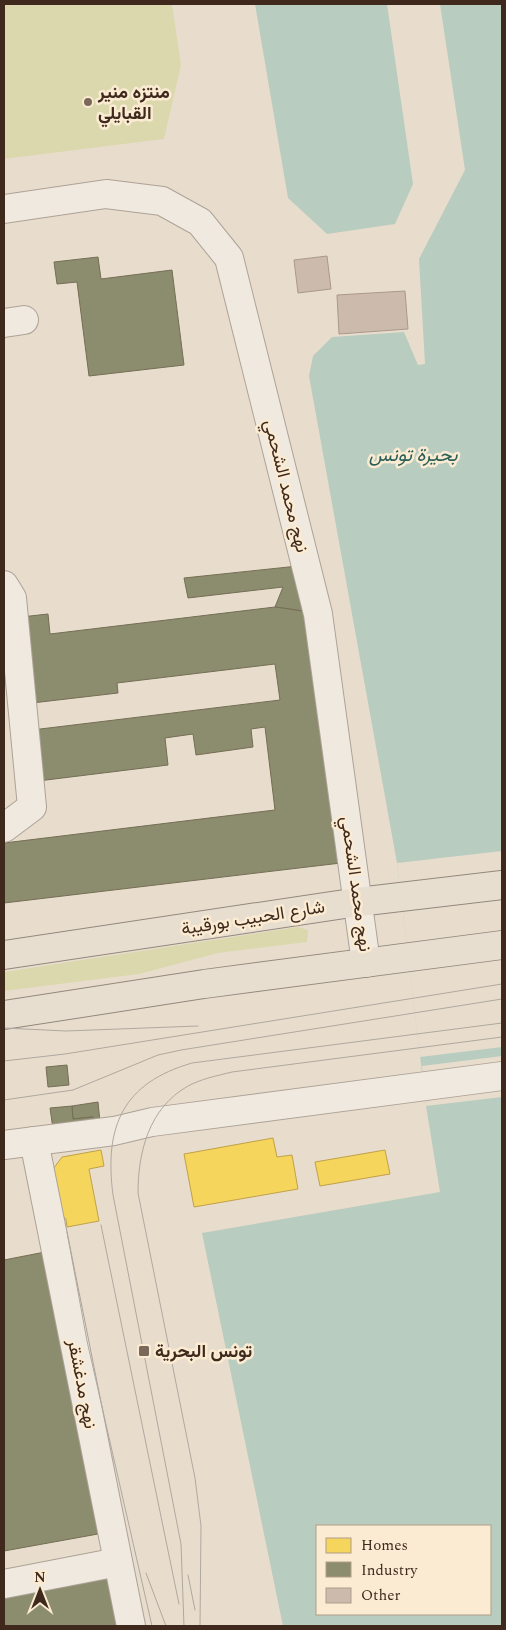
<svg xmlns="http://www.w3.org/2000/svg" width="506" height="1630" font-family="Spectral,Vazirmatn,serif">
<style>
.green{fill:#dbd8ae}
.water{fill:#b8ccbf;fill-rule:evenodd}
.pier{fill:#e8ddcd}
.homes{fill:#f6d55c;stroke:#bfa149}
.industry{fill:#8c8c6e;stroke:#756e55}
.building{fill:#ccbaad;stroke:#a9988c}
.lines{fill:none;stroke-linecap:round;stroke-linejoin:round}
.minor-casing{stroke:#ada296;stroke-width:30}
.major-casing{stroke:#93887d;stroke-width:30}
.minor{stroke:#efe9e0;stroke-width:28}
.major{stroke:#e7ded0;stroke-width:28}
.tram{stroke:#afa8a0;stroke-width:1}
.poi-dot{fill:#7a685a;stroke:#faebd2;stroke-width:2}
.labels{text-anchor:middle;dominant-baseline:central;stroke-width:5;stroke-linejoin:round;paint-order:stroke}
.poi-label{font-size:18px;font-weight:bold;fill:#3e291c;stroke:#faebd2;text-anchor:start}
.street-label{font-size:18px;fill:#3e291c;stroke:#faebd2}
.water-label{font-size:19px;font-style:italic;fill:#2a5f57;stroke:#faebd2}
</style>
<rect width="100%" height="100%" fill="#e8ddcd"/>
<g class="green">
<polygon points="4,4 172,4 181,65 164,139 4,159"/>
<polygon points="298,927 308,930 307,942 218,953 139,974 4,991 4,972"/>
</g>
<g class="water">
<polygon points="255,4 387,4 413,184 395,224 327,234 288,198"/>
<path d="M440,4H502V1626H283L202,1233L440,1192L426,1106L397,863L309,376L313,356L332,337L404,332L418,365L425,364L419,259L465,170ZM317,1526H490V1614H317Z"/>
</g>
<g class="pier">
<polygon points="502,851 502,1047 420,1057 397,863"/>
<polygon points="502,1056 502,1097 426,1106 422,1066"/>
</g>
<g class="homes">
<polygon points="273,1138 277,1157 292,1155 298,1189 194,1207 184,1154"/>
<polygon points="101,1150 104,1166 89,1169 99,1221 67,1227 66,1219 55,1212 48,1176 62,1157"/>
<polygon points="385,1150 390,1174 320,1186 315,1162"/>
</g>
<g class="industry">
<polygon points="98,257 101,279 172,270 184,365 89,376 77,282 57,284 54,262"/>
<polygon points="298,566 310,612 275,607 283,587 188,598 184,578"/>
<polygon points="275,607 310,612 341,863 4,903 4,843 275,810 265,727 251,729 253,747 196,755 193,734 165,738 168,765 38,781 32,730 280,700 275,664 117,683 118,693 32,703 21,617 48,614 50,634"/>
<polygon points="67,1065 69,1085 48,1087 46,1067"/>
<polygon points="98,1102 100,1122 94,1123 93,1117 73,1119 72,1106"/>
<polygon points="72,1106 73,1119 93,1117 94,1123 53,1129 50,1108"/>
<polygon points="45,1252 98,1534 4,1551 4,1260"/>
<polygon points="109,1574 119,1626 4,1626 4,1594"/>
</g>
<g class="building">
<polygon points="327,256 331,289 298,293 294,260"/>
<polygon points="405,291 408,329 339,334 337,295"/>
</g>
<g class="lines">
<g class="minor-casing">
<g id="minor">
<polyline points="4,209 106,194 162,201 200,222 229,258 318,614 366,963"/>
<polyline points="4,323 24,320"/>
<polyline points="4,585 12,598 32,807 4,828"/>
<polyline points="34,1141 131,1626"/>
<polyline points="4,1145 114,1131 152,1122 502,1076"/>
<polyline points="4,1584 118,1562"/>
</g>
</g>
<g class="major-casing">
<g id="major">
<polyline points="4,955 358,902 502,885"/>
<polyline points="4,1015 204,984 502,945"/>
</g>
</g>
<use href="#minor" class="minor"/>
<use href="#major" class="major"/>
<g class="tram">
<polyline points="4,1028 66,1031 198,1026"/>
<polyline points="4,1061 65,1054 502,984"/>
<polyline points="4,1100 73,1090 158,1055 181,1050 502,999"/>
<polyline points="101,1225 179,1604"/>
<polyline points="67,1232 87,1341 152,1626"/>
<polyline points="146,1573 166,1626"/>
<polyline points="188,1575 195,1610"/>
<path d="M184,1626L181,1544L113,1195C104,1126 123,1083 192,1063L502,1023"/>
<path d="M200,1626L201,1526L195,1478L138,1193C138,1152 149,1108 188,1086C201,1079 216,1076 232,1072L502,1037"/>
</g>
</g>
<g class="poi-dot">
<circle cx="88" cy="102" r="5"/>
<rect x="138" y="1345" width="12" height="12" rx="2.5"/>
</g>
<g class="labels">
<g class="poi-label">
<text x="98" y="92">منتزه منير<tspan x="98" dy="21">القبايلي</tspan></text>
<text x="155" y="1351">تونس البحرية</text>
</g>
<g class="street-label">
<text transform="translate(286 486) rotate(76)">نهج محمد الشحمي</text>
<text transform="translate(356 884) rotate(82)">نهج محمد الشحمي</text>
<text transform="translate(253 918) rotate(-9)">شارع الحبيب بورقيبة</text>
<text transform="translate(82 1384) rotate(79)">نهج مدغشقر</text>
</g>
<g class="water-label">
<text x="413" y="455">بحيرة تونس</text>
</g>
</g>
<rect width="506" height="1630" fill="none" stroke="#3e291c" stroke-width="10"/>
<rect x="316" y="1525" width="175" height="90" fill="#faebd2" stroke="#af9d89"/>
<rect x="326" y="1538" width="25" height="15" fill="#f6d55c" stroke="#af9d89"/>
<text x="361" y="1550" font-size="15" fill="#3e291c">Homes</text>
<rect x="326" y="1562" width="25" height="15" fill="#8c8c6e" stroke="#af9d89"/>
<text x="361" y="1575" font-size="15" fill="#3e291c">Industry</text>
<rect x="326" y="1588" width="25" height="15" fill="#ccbaad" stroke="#af9d89"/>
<text x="361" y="1600" font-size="15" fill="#3e291c">Other</text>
<g transform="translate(40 1590)" stroke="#faebd2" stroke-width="4" paint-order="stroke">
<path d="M0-4L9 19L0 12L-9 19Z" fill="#3e291c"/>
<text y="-8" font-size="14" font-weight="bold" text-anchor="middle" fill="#3e291c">N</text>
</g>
</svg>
